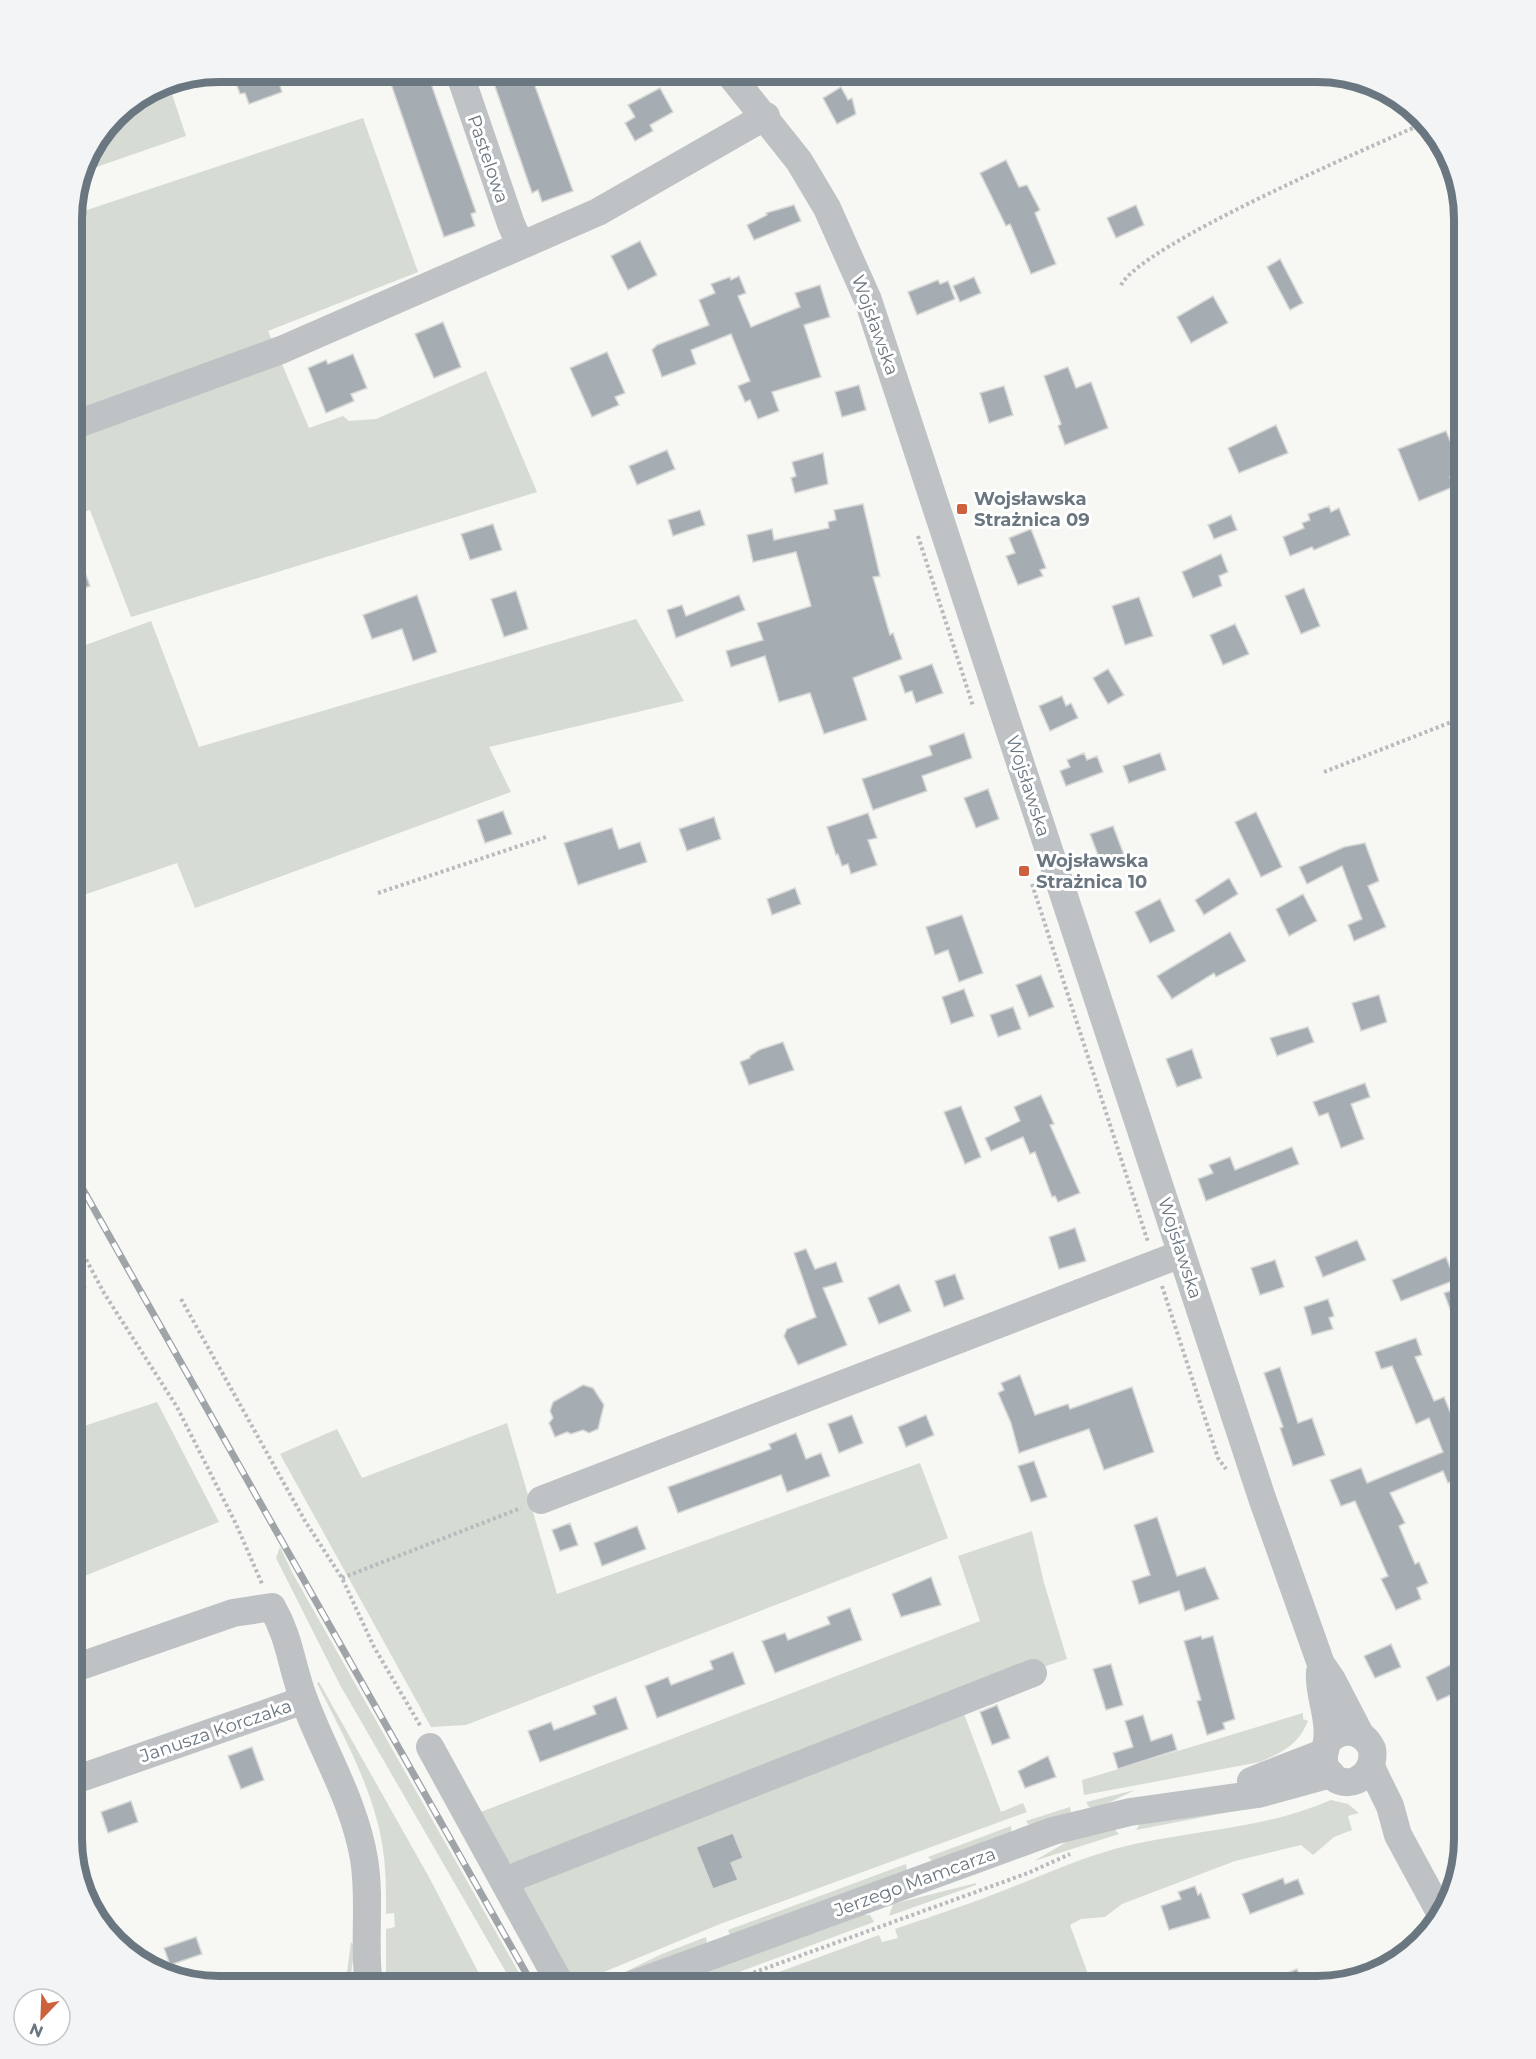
<svg xmlns="http://www.w3.org/2000/svg" width="1536" height="2059" font-family="Montserrat,sans-serif">
<style>
.green{fill:#d6dbd4}
.building{fill:#a6adb2;stroke:#d8d8d7;stroke-width:1.5}
.lines{fill:none;stroke-linecap:round;stroke-linejoin:round}
.path{stroke:#b8bbbd;stroke-width:4;stroke-dasharray:3 3;stroke-linecap:butt}
.minor{stroke:#bec2c5;stroke-width:28}
.rail-casing{stroke:#9fa4a9;stroke-width:7}
.rail{stroke:#fff;stroke-width:4.5;stroke-dasharray:14;stroke-linecap:butt}
.poi-dot{fill:#cd603d;stroke:#fff;stroke-width:2}
.labels{text-anchor:middle;dominant-baseline:central;stroke-width:6;stroke-linejoin:round;paint-order:stroke}
.street-label{font-size:18px;fill:#6a7781;stroke:#fff}
.poi-label{font-size:18px;font-weight:bold;fill:#6a7781;stroke:#fff;text-anchor:start}
.rim{fill:none;stroke:#6a7781;stroke-width:8}
</style>
<rect width="100%" height="100%" fill="#f7f7f4"/>
<g class="green">
<path d="M168,82L186,136L82,172C91,140 134,89 168,82Z"/>
<polygon points="363,118 418,272 268,331 309,428 343,416 349,421 376,419 486,371 537,492 131,617 90,510 72,516 72,215"/>
<polygon points="636,619 684,701 489,747 511,792 195,908 177,863 72,899 72,650 151,621 199,747"/>
<polygon points="72,1261 87,1288 72,1293"/>
<polygon points="157,1402 219,1522 72,1581 72,1430"/>
<polygon points="507,1423 557,1594 920,1463 948,1538 466,1725 431,1727 280,1454 337,1429 362,1478"/>
<polygon points="1032,1531 1044,1583 1067,1659 970,1692 519,1865 507,1862 478,1813 980,1621 958,1556"/>
<polygon points="280,1547 293,1574 527,1987 516,1987 510,1979 340,1685 276,1558"/>
<path d="M319,1682L430,1879L486,1987H386V1929L395,1927L394,1913L386,1914C386,1899 386,1883 385,1868C381,1802 346,1741 317,1683Z"/>
<polygon points="961,1706 1001,1812 1023,1803 1027,1812 720,1924 570,1986 514,1880"/>
<path d="M1303,1713V1719L1308,1721C1298,1745 1283,1752 1260,1762L1084,1795L1082,1780Z"/>
<polygon points="1135,1790 1098,1808 1089,1807 1086,1802"/>
<path d="M1331,1800L1348,1804L1359,1813L1348,1816L1352,1830L1334,1837L1313,1855L1301,1845L1235,1861L1122,1904L1105,1917L1081,1919L1070,1925L1092,1985L1086,1987H738L879,1935L882,1942L898,1938L895,1929C935,1915 976,1902 1015,1886C1050,1872 1082,1858 1118,1848C1188,1830 1263,1830 1331,1800Z"/>
<polygon points="1286,1801 1136,1830 1140,1824"/>
<polygon points="1070,1807 1071,1812 1032,1829 1026,1821"/>
<polygon points="1011,1826 1012,1837 932,1861 928,1857"/>
<polygon points="1114,1829 1119,1834 1034,1861 1070,1840"/>
<polygon points="906,1864 907,1870 730,1935 728,1930"/>
<polygon points="976,1883 976,1885 889,1916 893,1904"/>
<polygon points="863,1915 870,1915 874,1922 699,1987 667,1987"/>
<polygon points="706,1937 707,1943 689,1956 604,1987 594,1987 662,1954"/>
<polygon points="351,1942 355,1946 349,1987 345,1987"/>
</g>
<g class="building">
<polygon points="232,72 269,72 271,76 276,74 282,92 249,104 245,93 240,94"/>
<polygon points="415,72 427,72 476,212 471,214 475,226 444,237 390,81"/>
<polygon points="490,72 530,72 573,191 542,202 538,190 532,193"/>
<polygon points="841,87 848,100 852,98 856,114 837,124 823,98"/>
<polygon points="660,88 673,112 650,125 653,131 635,141 625,123 635,117 628,105"/>
<polygon points="1006,160 1019,187 1027,185 1040,210 1035,213 1056,264 1031,274 1010,224 1006,226 980,173"/>
<polygon points="794,205 801,221 754,240 747,225 767,215 766,213"/>
<polygon points="1136,205 1144,225 1116,238 1107,218"/>
<polygon points="640,241 657,275 628,290 611,256"/>
<polygon points="1280,259 1303,303 1290,310 1267,267"/>
<polygon points="739,276 746,293 738,296 751,327 800,307 795,293 820,285 830,317 804,325 821,377 772,392 779,411 758,419 750,400 745,402 738,386 750,381 731,334 691,350 696,364 662,377 652,350 657,345 709,325 699,300 715,293 711,284 730,277 731,280"/>
<polygon points="974,277 981,293 960,302 953,286"/>
<polygon points="938,280 940,284 948,281 955,299 917,315 908,292"/>
<polygon points="1213,296 1228,323 1191,343 1177,317"/>
<polygon points="443,322 461,367 434,378 415,334"/>
<polygon points="607,352 625,393 615,397 619,405 592,417 570,368"/>
<polygon points="353,354 367,388 351,394 354,401 326,413 308,368 326,360 328,364"/>
<polygon points="1068,367 1076,388 1091,382 1108,428 1065,445 1058,426 1061,424 1044,376"/>
<polygon points="859,385 866,410 842,417 835,392"/>
<polygon points="1004,386 1013,415 989,423 980,393"/>
<polygon points="1276,425 1288,453 1239,473 1228,448"/>
<polygon points="1446,431 1463,472 1450,477 1453,487 1419,501 1398,449"/>
<polygon points="667,450 675,469 637,485 629,466"/>
<polygon points="823,453 828,484 795,493 791,478 796,476 792,462"/>
<polygon points="863,504 880,576 873,577 890,635 893,633 902,659 853,678 867,720 824,734 810,693 779,702 765,656 731,667 726,651 763,640 757,623 811,606 796,552 753,562 747,535 772,529 774,540 829,528 828,522 836,520 834,510"/>
<polygon points="1329,506 1331,512 1339,508 1350,535 1314,550 1312,547 1290,556 1283,537 1304,528 1302,523 1310,520 1308,514"/>
<polygon points="700,510 705,525 673,536 668,520"/>
<polygon points="1231,515 1237,530 1214,539 1208,525"/>
<polygon points="493,524 502,550 470,560 461,534"/>
<polygon points="1031,529 1046,568 1040,570 1043,576 1018,585 1006,556 1015,553 1009,538"/>
<polygon points="72,542 74,542 90,586 72,593"/>
<polygon points="1221,554 1228,572 1219,576 1222,586 1193,598 1182,572"/>
<polygon points="1304,588 1320,626 1301,634 1285,596"/>
<polygon points="516,591 528,629 504,637 491,599"/>
<polygon points="417,595 437,652 413,661 402,629 372,639 363,615"/>
<polygon points="739,595 745,610 676,638 667,610 682,605 686,616"/>
<polygon points="1139,597 1153,636 1125,645 1112,606"/>
<polygon points="1235,624 1249,654 1223,665 1210,635"/>
<polygon points="932,664 943,693 916,703 912,691 905,693 899,676"/>
<polygon points="1108,669 1124,695 1108,704 1093,678"/>
<polygon points="1062,696 1066,706 1071,703 1078,718 1050,731 1039,706"/>
<polygon points="964,733 972,758 922,776 927,791 873,810 862,779 932,755 929,746"/>
<polygon points="1084,753 1087,760 1097,756 1103,772 1066,786 1060,771 1070,767 1067,760"/>
<polygon points="1160,753 1166,770 1129,783 1123,766"/>
<polygon points="988,789 999,819 976,828 964,798"/>
<polygon points="503,811 512,834 485,843 477,820"/>
<polygon points="1256,812 1282,867 1261,877 1235,822"/>
<polygon points="868,813 877,838 868,840 877,865 851,874 848,864 842,866 838,854 836,855 827,827"/>
<polygon points="714,817 721,839 687,851 679,829"/>
<polygon points="1113,826 1124,855 1101,863 1090,834"/>
<polygon points="612,828 619,849 640,842 647,862 578,885 564,843"/>
<polygon points="1365,843 1379,881 1368,886 1386,927 1354,941 1348,925 1362,919 1342,866 1307,884 1299,867 1344,847"/>
<polygon points="1229,878 1238,894 1204,915 1195,900"/>
<polygon points="795,888 801,904 772,915 767,899"/>
<polygon points="1303,894 1317,921 1289,936 1276,909"/>
<polygon points="1160,899 1175,931 1150,943 1135,912"/>
<polygon points="962,915 983,973 959,982 948,950 935,955 926,927"/>
<polygon points="1230,932 1246,961 1216,977 1214,973 1172,999 1157,976"/>
<polygon points="1041,975 1054,1007 1029,1017 1016,985"/>
<polygon points="964,989 974,1016 951,1024 942,997"/>
<polygon points="1379,995 1387,1022 1361,1031 1352,1003"/>
<polygon points="1013,1007 1021,1029 998,1037 990,1015"/>
<polygon points="1308,1027 1314,1042 1277,1056 1270,1038"/>
<polygon points="783,1042 794,1070 749,1085 740,1062 750,1058 750,1056 759,1050"/>
<polygon points="1192,1049 1202,1078 1177,1087 1166,1059"/>
<polygon points="1365,1083 1370,1097 1351,1104 1364,1139 1341,1148 1328,1113 1319,1116 1313,1102"/>
<polygon points="1041,1095 1054,1124 1050,1125 1080,1193 1058,1202 1055,1196 1052,1197 1035,1152 1030,1154 1023,1137 991,1151 985,1138 1020,1121 1014,1107"/>
<polygon points="961,1106 981,1157 965,1164 944,1112"/>
<polygon points="1292,1147 1299,1164 1206,1201 1198,1179 1213,1173 1209,1165 1230,1157 1235,1170"/>
<polygon points="1075,1228 1086,1261 1059,1269 1049,1237"/>
<polygon points="1357,1240 1366,1260 1323,1277 1315,1257"/>
<polygon points="806,1249 815,1269 836,1262 843,1282 823,1288 847,1345 798,1365 784,1336 787,1329 816,1317 794,1253"/>
<polygon points="1446,1257 1455,1280 1401,1301 1392,1280"/>
<polygon points="1275,1260 1284,1287 1260,1295 1251,1268"/>
<polygon points="955,1274 964,1299 944,1307 935,1281"/>
<polygon points="899,1284 911,1311 879,1324 868,1298"/>
<polygon points="1464,1286 1464,1341 1462,1341 1444,1293"/>
<polygon points="1328,1299 1334,1316 1329,1318 1333,1329 1312,1335 1304,1307"/>
<polygon points="1416,1338 1422,1355 1415,1357 1434,1401 1444,1397 1464,1446 1464,1476 1448,1483 1443,1471 1390,1493 1405,1523 1399,1526 1415,1564 1419,1562 1428,1583 1417,1588 1421,1599 1396,1610 1381,1579 1388,1576 1355,1501 1341,1506 1330,1480 1361,1468 1367,1483 1443,1452 1429,1418 1416,1424 1392,1366 1381,1369 1375,1352"/>
<polygon points="1280,1367 1298,1423 1312,1418 1325,1455 1293,1466 1280,1428 1283,1427 1264,1373"/>
<polygon points="1020,1375 1035,1415 1068,1404 1070,1409 1132,1387 1154,1452 1104,1470 1089,1429 1019,1453 1011,1423 998,1393 1004,1390 1001,1383"/>
<polygon points="583,1385 593,1388 604,1405 598,1429 589,1433 583,1430 571,1434 567,1432 555,1437 549,1423 553,1418 550,1411 553,1402"/>
<polygon points="852,1415 863,1443 839,1453 828,1424"/>
<polygon points="926,1415 934,1435 906,1447 898,1427"/>
<polygon points="796,1433 806,1459 821,1453 830,1476 787,1492 781,1475 678,1513 668,1487 771,1449 769,1444"/>
<polygon points="1034,1461 1047,1497 1031,1502 1018,1466"/>
<polygon points="1157,1517 1177,1576 1205,1567 1219,1599 1185,1611 1179,1591 1139,1604 1132,1581 1150,1575 1134,1525"/>
<polygon points="570,1523 578,1545 560,1551 552,1530"/>
<polygon points="637,1526 646,1549 602,1566 594,1543"/>
<polygon points="931,1577 941,1605 901,1617 892,1594"/>
<polygon points="850,1608 862,1640 775,1673 762,1641 785,1633 788,1640 830,1624 827,1617"/>
<polygon points="1201,1636 1202,1639 1213,1636 1235,1719 1223,1723 1225,1729 1207,1735 1197,1701 1201,1700 1184,1641"/>
<polygon points="1391,1644 1401,1667 1375,1678 1364,1656"/>
<polygon points="733,1652 745,1684 657,1718 645,1686 668,1677 671,1685 713,1669 710,1661"/>
<polygon points="1111,1664 1123,1705 1106,1710 1093,1669"/>
<polygon points="1450,1665 1462,1690 1437,1701 1426,1677"/>
<polygon points="616,1697 628,1729 540,1762 528,1731 551,1722 554,1730 596,1714 593,1706"/>
<polygon points="997,1705 1010,1738 992,1745 980,1712"/>
<polygon points="1143,1715 1151,1741 1172,1734 1177,1750 1118,1769 1113,1753 1133,1747 1125,1721"/>
<polygon points="252,1747 264,1780 241,1789 228,1756"/>
<polygon points="1048,1756 1056,1777 1025,1788 1018,1771"/>
<polygon points="131,1801 138,1822 108,1833 101,1812"/>
<polygon points="733,1833 743,1858 731,1863 738,1880 713,1889 696,1847"/>
<polygon points="1283,1878 1285,1884 1298,1879 1304,1894 1250,1914 1242,1894"/>
<polygon points="1195,1886 1198,1895 1201,1893 1210,1918 1169,1930 1161,1906 1181,1899 1178,1892"/>
<polygon points="196,1937 202,1954 170,1965 164,1948"/>
<polygon points="1297,1969 1304,1987 1254,1987"/>
</g>
<g class="lines">
<g class="path">
<path d="M1121,285C1143,244 1368,148 1422,124"/>
<polyline points="918,536 973,706"/>
<polyline points="1324,772 1464,717"/>
<polyline points="1032,884 1148,1242"/>
<polyline points="378,893 546,837"/>
<polyline points="72,1233 104,1293 177,1407 236,1524 263,1586"/>
<polyline points="1162,1286 1218,1458 1226,1469"/>
<polyline points="181,1299 305,1521 342,1578 374,1647 421,1727"/>
<polyline points="342,1578 521,1508"/>
<polyline points="714,1987 1028,1873 1070,1854"/>
</g>
<g class="minor">
<polyline points="459,72 511,224 520,244"/>
<polyline points="728,72 799,161 827,208 868,300 1262,1498 1321,1664 1332,1680 1360,1734"/>
<polyline points="72,426 281,350 598,212 766,116"/>
<polyline points="541,1500 1181,1254"/>
<path d="M72,1669L233,1613L272,1607C290,1638 291,1665 303,1697C323,1752 354,1800 364,1859C371,1901 363,1945 369,1987"/>
<path d="M1320,1672C1318,1695 1331,1718 1327,1741C1326,1751 1321,1757 1326,1768C1341,1796 1377,1779 1372,1749C1363,1729 1342,1726 1327,1742"/>
<polyline points="430,1747 558,1980"/>
<polyline points="1371,1767 1390,1806 1398,1835 1442,1916"/>
<polyline points="72,1781 304,1700"/>
<polyline points="1251,1781 1323,1753"/>
<polyline points="504,1881 1033,1673"/>
<polyline points="626,1987 1053,1831 1130,1812 1258,1794 1331,1774"/>
</g>
<g class="rail-casing">
<polyline id="rail" points="72,1170 534,1987"/>
</g>
<use href="#rail" class="rail"/>
</g>
<g class="poi-dot">
<rect x="956" y="503" width="12" height="12" rx="3"/>
<rect x="1018" y="865" width="12" height="12" rx="3"/>
</g>
<g class="labels">
<g class="street-label">
<text transform="translate(488 159) rotate(71)">Pastelowa</text>
<text transform="translate(875 325) rotate(70)">Wojsławska</text>
<text transform="translate(1028 786) rotate(72)">Wojsławska</text>
<text transform="translate(1180 1248) rotate(72)">Wojsławska</text>
<text transform="translate(216 1731) rotate(-19)">Janusza Korczaka</text>
<text transform="translate(915 1882) rotate(-20)">Jerzego Mamcarza</text>
</g>
<g class="poi-label">
<text x="974" y="499">Wojsławska<tspan x="974" dy="21">Strażnica 09</tspan></text>
<text x="1036" y="861">Wojsławska<tspan x="1036" dy="21">Strażnica 10</tspan></text>
</g>
</g>
<path d="M0 0H1536V2059H0ZM219 82H1317A137 137 0 0 1 1454 219V1839A137 137 0 0 1 1317 1976H219A137 137 0 0 1 82 1839V219A137 137 0 0 1 219 82Z" fill="#f3f4f5" fill-rule="evenodd"/>
<path class="rim" d="M219 82H1317A137 137 0 0 1 1454 219V1839A137 137 0 0 1 1317 1976H219A137 137 0 0 1 82 1839V219A137 137 0 0 1 219 82Z"/>
<g transform="translate(42 2017) rotate(203)"><circle r="28" fill="#ffffff" stroke="#c3c9cd" stroke-width="1.5"/>
<path d="M0-4.5L10 22L0 15L-10 22Z" fill="#cd603d"/>
<text y="-9" font-size="16" font-weight="bold" text-anchor="middle" fill="#6a7781">N</text>
</g>
</svg>
